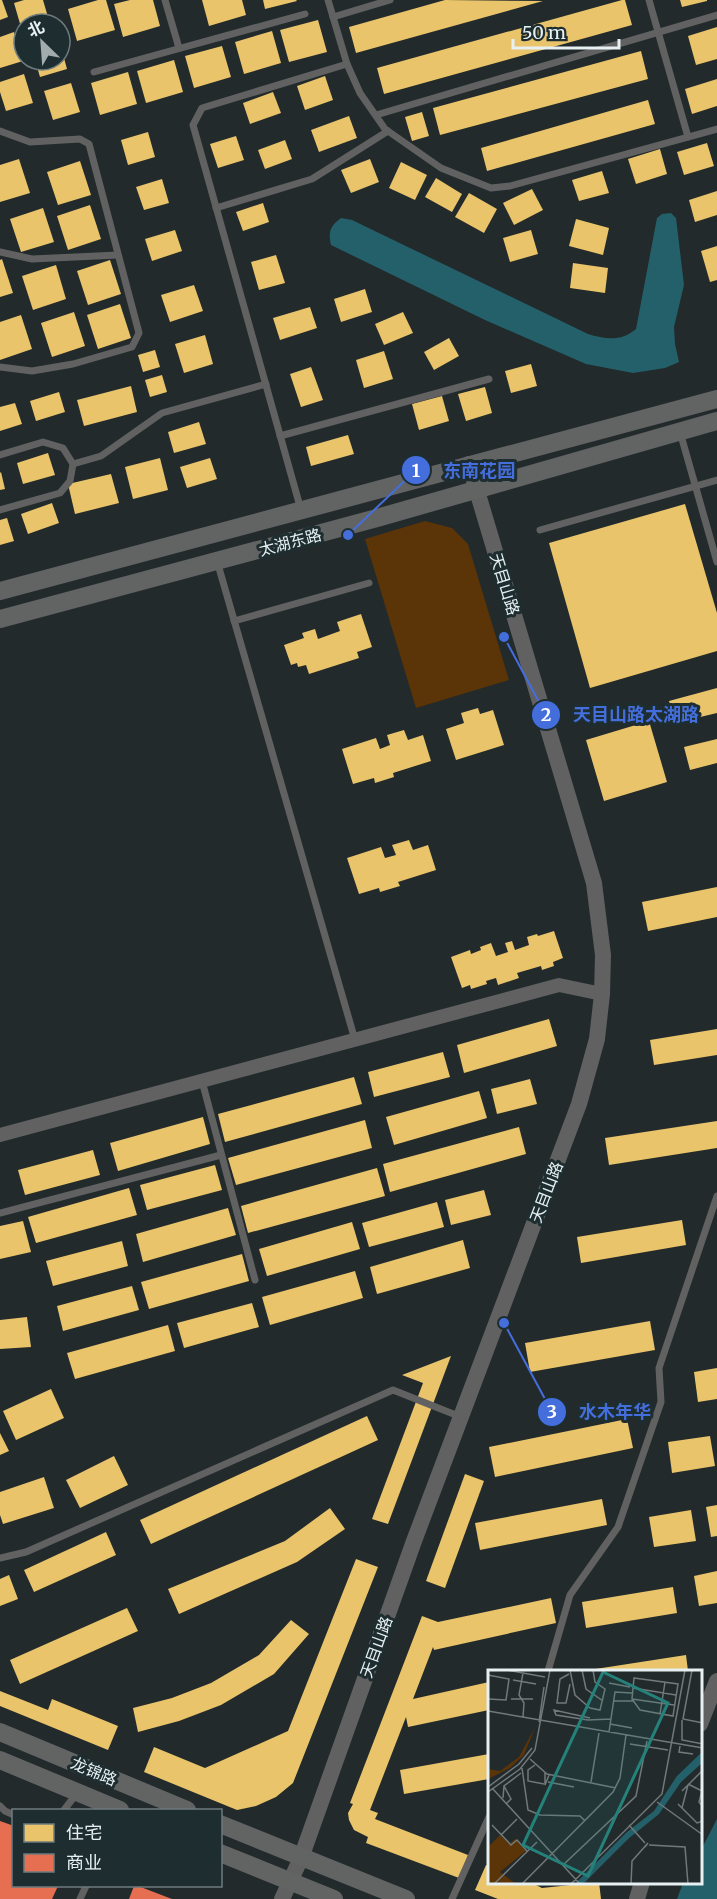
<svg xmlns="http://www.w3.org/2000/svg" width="717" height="1899" font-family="Merriweather,'Noto Sans SC',serif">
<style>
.green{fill:#5b3407}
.water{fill:#24606a}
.homes{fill:#e9c46a}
.shops{fill:#e76f51}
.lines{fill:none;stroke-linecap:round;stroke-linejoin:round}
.service{stroke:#606160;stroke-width:7}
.minor{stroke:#606160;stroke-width:14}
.tertiary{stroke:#606160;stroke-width:16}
.secondary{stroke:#626363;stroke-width:18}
.labels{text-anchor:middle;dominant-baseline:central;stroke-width:6;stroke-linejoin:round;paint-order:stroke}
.street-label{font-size:16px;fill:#e7f0f2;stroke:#1e2d30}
.inset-road{fill:none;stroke:#71797b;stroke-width:1.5}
.view{fill:#25827b;fill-opacity:0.15;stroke:#25827b;stroke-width:3}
.inset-edge{fill:none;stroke:#e7f0f2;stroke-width:3}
.leader{fill:none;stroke:#456edd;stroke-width:2}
.callout-dot{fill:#456edd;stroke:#1e2d30;stroke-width:2}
.mark-label{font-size:18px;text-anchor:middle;font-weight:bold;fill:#fff}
.callout-label{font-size:18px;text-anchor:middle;font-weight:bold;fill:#456edd;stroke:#1e2d30;stroke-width:6;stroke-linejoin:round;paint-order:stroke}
</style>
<rect width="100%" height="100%" fill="#222a2c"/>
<polygon class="green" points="425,521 452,528 468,544 509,680 416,708 365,539"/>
<g class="water">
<path d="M671,213L676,218L684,285L674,327L675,344L679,362L665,368L633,373L586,364L485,320L331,245C328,232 330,226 341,218L352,220L588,334C605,339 621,342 636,329L657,218L662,214Z"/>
<polygon points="717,1819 717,1899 677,1899 683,1883 700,1882 701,1850"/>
</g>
<g class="homes">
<polygon points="0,0 2,0 8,17 0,20"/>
<polygon points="24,0 43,0 50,24 24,24 23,34 14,3"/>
<polygon points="98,0 106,0 115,30 77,41 68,9"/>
<polygon points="130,0 153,0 160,26 123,37 114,4"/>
<polygon points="202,0 242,0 246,15 209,26"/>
<polygon points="263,0 296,0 297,1 265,9"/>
<polygon points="445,0 543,1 356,53 349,27"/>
<polygon points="622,0 625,0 632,25 384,94 377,68"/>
<polygon points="680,0 707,0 707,1 682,7"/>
<polygon points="318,20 327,52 289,62 280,30"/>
<polygon points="717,27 717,59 696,65 688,36"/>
<polygon points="272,31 281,63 244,74 235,42"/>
<polygon points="14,32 23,61 0,68 0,37"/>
<polygon points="222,46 231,77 194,88 185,56"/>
<polygon points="61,47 67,69 40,77 35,60 60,60"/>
<polygon points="641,51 648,79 440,135 433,108"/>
<polygon points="174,60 183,92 146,103 137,71"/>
<polygon points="128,72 137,104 100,115 91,83"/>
<polygon points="24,74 33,103 6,111 0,92 0,82"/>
<polygon points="325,76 333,100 305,110 297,86"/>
<polygon points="717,79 717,106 692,114 685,89"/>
<polygon points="71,83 80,112 53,120 44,91"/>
<polygon points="273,92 281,113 250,124 243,103"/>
<polygon points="648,100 655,124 487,171 481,148"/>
<polygon points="422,112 429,136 412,141 405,117"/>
<polygon points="349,116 357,138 319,152 311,130"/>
<polygon points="148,132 155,157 128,165 121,140"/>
<polygon points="236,136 244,160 218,168 210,144"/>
<polygon points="285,140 292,159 265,169 258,150"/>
<polygon points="707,143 714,166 684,175 677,152"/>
<polygon points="660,149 667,174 636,184 628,159"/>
<polygon points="19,159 30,193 0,202 0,165"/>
<polygon points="370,159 379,182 351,193 341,170"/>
<polygon points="80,161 91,195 58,205 47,172"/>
<polygon points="401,162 427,175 415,200 389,188"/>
<polygon points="602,171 609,193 579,201 572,180"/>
<polygon points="436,178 462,194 452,212 425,197"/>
<polygon points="162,179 169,203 144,210 136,187"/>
<polygon points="532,189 543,210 514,225 503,203"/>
<polygon points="717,191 717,215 695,222 689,200"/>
<polygon points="469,193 497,209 484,233 455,217"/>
<polygon points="263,203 269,222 243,231 236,212"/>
<polygon points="90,205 101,239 68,250 57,216"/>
<polygon points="43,208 54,242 21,252 10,219"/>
<polygon points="576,219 609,228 603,255 569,246"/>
<polygon points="175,230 182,251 152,261 145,239"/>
<polygon points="531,230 538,254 510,262 503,238"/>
<polygon points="717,246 717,280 710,282 701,251"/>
<polygon points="276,255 285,283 259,290 251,262"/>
<polygon points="2,259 13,293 0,297 0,260"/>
<polygon points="110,260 121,294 88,305 77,271"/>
<polygon points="573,263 608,268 605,293 570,288"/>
<polygon points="56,265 66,299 33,310 22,276"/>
<polygon points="194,285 203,311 170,322 161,295"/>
<polygon points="365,289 372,312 341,322 334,299"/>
<polygon points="120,304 131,338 98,349 87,315"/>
<polygon points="310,307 317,328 280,340 273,318"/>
<polygon points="74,312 85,346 52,357 41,323"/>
<polygon points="403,312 413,333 384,345 375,324"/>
<polygon points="21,315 32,349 0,360 0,322"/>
<polygon points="205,335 213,364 184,373 175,344"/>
<polygon points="449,338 459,356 434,370 424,352"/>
<polygon points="155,350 160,367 143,372 138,355"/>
<polygon points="384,351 393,379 364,388 356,360"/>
<polygon points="531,364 537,386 511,393 505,371"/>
<polygon points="311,367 323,400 301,407 290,374"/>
<polygon points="162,375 167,392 150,397 145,380"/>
<polygon points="131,386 137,412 84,426 77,400"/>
<polygon points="485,387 492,413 466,421 458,394"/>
<polygon points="59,392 65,412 36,421 30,401"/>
<polygon points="442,396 449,421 419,430 412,404"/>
<polygon points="15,403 22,424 0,431 0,407"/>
<polygon points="199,422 206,444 174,453 168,432"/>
<polygon points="348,435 354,454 311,466 306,447"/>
<polygon points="48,453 55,475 23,484 17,463"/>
<polygon points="160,458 168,490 133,499 125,467"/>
<polygon points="210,458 217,479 187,488 180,467"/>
<polygon points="1,472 5,489 0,490 0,473"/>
<polygon points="111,474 119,503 75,514 68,484"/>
<polygon points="52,503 59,523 28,534 21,514"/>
<polygon points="685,504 717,613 717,651 590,688 549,543"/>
<polygon points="7,518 14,541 0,545 0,520"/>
<polygon points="361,614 372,647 357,652 359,658 309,674 306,665 298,667 297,663 291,665 284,645 304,638 302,633 315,629 318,639 340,631 337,622"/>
<polygon points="717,688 717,713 675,723 669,701"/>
<polygon points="478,708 480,714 493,710 504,745 456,760 446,729 464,723 461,713"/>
<polygon points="649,721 667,782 604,801 586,740"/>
<polygon points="404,730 408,740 423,735 431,761 393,773 394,777 375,783 374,778 353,784 342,749 376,738 380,749 390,745 387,735"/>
<polygon points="717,739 717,763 690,770 684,747"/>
<polygon points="409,840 413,850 428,845 436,870 398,882 400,886 380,892 379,888 359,894 347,858 381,847 385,858 396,855 392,845"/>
<polygon points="717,887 717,917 648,931 642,902"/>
<polygon points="554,931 563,958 553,962 554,966 542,970 541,966 517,973 519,978 498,985 496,978 486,981 487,984 471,989 470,985 462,988 451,957 470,950 471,954 481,950 480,947 491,943 496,956 508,952 505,943 512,941 515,950 529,945 527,937 537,934 538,936"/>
<polygon points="549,1019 557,1046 464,1073 457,1045"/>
<polygon points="717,1029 717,1055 654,1065 650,1040"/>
<polygon points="443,1052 450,1077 374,1097 368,1072"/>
<polygon points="354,1077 362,1104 225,1142 218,1114"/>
<polygon points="530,1079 537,1104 497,1114 491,1089"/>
<polygon points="479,1091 487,1118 394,1145 386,1117"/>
<polygon points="203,1117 210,1144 118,1171 110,1143"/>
<polygon points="365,1120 372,1148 236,1185 228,1158"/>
<polygon points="717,1121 717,1148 609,1165 605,1138"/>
<polygon points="519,1127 526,1154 390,1192 383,1164"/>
<polygon points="93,1150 100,1175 25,1195 18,1170"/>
<polygon points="215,1165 222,1190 147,1210 140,1185"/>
<polygon points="377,1168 385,1196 248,1233 241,1206"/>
<polygon points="129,1188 137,1215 36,1243 28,1217"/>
<polygon points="484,1190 491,1215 451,1225 445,1200"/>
<polygon points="437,1202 444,1227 369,1247 362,1223"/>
<polygon points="228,1208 236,1235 143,1262 136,1234"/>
<polygon points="682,1220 686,1245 581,1263 577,1237"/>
<polygon points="23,1221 31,1252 0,1259 0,1226"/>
<polygon points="352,1222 360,1249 267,1276 259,1249"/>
<polygon points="463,1240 470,1268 377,1294 370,1267"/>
<polygon points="122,1241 128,1266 53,1286 46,1261"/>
<polygon points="242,1254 249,1281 149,1309 141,1282"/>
<polygon points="355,1271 363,1298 270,1325 262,1297"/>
<polygon points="132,1286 139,1310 63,1331 57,1306"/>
<polygon points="252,1303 259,1327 184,1348 177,1323"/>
<polygon points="27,1317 31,1347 0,1349 0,1320"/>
<polygon points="650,1321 655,1350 530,1372 525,1343"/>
<polygon points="168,1325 175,1351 75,1379 67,1353"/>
<polygon points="451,1356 388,1524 372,1519 423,1383 402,1375"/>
<polygon points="717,1368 717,1399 698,1402 694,1372"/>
<polygon points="51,1389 64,1418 16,1440 3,1411"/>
<polygon points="367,1416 378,1440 151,1544 140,1520"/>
<polygon points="627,1419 633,1448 495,1477 489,1447"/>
<polygon points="0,1433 9,1451 0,1455"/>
<polygon points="710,1436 715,1466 672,1473 668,1442"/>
<polygon points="114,1456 128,1485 80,1508 66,1480"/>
<polygon points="465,1474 484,1481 445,1588 426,1581"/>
<polygon points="44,1477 54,1508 3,1524 0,1515 0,1492"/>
<polygon points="602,1499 607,1525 480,1550 475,1523"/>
<polygon points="717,1505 717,1536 711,1537 706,1507"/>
<polygon points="330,1508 345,1529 297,1562 179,1614 168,1589 285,1541"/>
<polygon points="691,1510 696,1541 654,1547 649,1517"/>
<polygon points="106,1532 116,1555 34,1592 24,1570"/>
<polygon points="356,1559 378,1567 293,1783 276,1797 256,1806 237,1810 144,1772 154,1747 205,1768 288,1731"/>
<polygon points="717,1571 717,1603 699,1606 694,1576"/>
<polygon points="9,1575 18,1599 0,1606 0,1579"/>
<polygon points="673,1587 677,1613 586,1628 582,1602"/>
<polygon points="551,1598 556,1623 434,1650 433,1647 413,1699 489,1682 489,1710 408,1727 406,1717 370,1810 378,1813 375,1819 468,1855 459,1878 366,1843 368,1837 354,1830 349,1820 348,1813 353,1804 350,1803 422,1616 438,1622"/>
<polygon points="127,1608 138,1631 20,1684 10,1660"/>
<polygon points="291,1620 309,1634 274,1674 221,1705 179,1721 138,1732 133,1708 172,1698 211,1683 259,1655"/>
<polygon points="686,1655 688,1671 589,1671 589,1670"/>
<polygon points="0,1691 48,1710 52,1699 118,1726 108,1750 0,1706"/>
<polygon points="489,1754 489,1779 404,1794 400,1770"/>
<polygon points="486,1865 489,1866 489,1882 530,1882 542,1888 599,1882 601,1899 498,1899 475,1890"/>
</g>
<g class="shops">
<polygon points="0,1821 14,1826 14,1886 58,1886 52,1899 0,1899"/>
<polygon points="134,1886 138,1886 172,1899 129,1899"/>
</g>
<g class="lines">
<g class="service">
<polyline points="165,0 179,48"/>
<polyline points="328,0 347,64 360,93 385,129 441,168 491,188 510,186 717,129"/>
<polyline points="649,0 688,137"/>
<polyline points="333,17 390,0"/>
<polyline points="94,72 305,14"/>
<polyline points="376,115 717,15"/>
<polyline points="0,131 30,142 80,139 89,144 139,333 132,347 73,364 32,371 0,367"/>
<polyline points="216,208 312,179 388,131"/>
<polyline points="0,252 32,259 118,255"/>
<polyline points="680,432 717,562"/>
<polyline points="280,436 489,379"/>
<polyline points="0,455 43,442 63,448 73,464 70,481 60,493 0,510"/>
<polyline points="73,464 101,456 162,413 266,384"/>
<polyline points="301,510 193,125 202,108 347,64"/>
<polyline points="540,530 717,480"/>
<polyline points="217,561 355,1040"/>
<polyline points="234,621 369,583"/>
<polyline points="202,1081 255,1280"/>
<polyline points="0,1213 221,1155"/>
<polyline points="0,1558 26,1552 393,1390 461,1417"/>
<polyline points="548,1671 570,1595 618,1527 661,1402 659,1368 717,1196"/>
<polyline points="0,1806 5,1811 14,1815"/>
<polyline points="64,1810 77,1793"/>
<polyline points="80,1899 86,1886"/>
<polyline points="452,1899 489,1817"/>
</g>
<polyline class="minor" points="0,1135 559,985 602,994"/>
<g class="tertiary">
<polyline points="700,1724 717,1681"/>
<polyline points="282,1899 301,1858 414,1541 579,1104 597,1039 602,994 603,955 594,883 469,464"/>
<polyline points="637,1899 642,1882"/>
</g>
<g class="secondary">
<polyline points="0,591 717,399"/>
<polyline points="0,619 377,518 717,421"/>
<polyline points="0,1732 187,1810"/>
<polyline points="0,1760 120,1810"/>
<polyline points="220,1824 406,1899"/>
<polyline points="220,1853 334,1899"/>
</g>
</g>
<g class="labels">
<g class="street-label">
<text transform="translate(290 542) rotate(-15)">太湖东路</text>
<text transform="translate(505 584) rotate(73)">天目山路</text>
<text transform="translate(546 1192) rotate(-69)">天目山路</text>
<text transform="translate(376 1647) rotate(-70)">天目山路</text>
<text transform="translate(94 1771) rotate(23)">龙锦路</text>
</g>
</g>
<g transform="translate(488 1670)">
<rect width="214" height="214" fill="#222a2c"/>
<path d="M47,57L36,85L22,98L0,109V99L12,101L31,87ZM12,165L21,174L27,169L38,181L12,202L28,214H0V177Z" fill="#5b3407"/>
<path d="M214,82V93L193,112L171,144L140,169L95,214H87L139,162L166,141L189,106Z" fill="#24606a"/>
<path class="inset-road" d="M19,0L57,7M82,0L87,25L102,38L112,40L117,19L107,12L105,0M94,0L98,19L115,31M204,0L195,49L215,53M81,4L72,9L69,33H78L82,14M0,5L21,9L18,30L0,29M146,8L190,14L185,46L152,40L144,29ZM25,10L48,14M121,13L142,17M145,18L188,25M23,29H45M144,29L186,35M126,31H145M0,41L215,78M172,44L177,12M35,47L36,33L31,25L35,3M102,48L66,40L68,45L100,50L123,49M194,50V70L215,74M51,52L56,17M122,54L144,58M121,62L127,22L144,23M142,74L180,80M192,76L191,82L205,84M42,89L59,104L128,118M47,95L40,100V111L56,114M34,98L40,140L52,145L92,146L97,151M57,103V115L61,105M60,112L86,117M103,112L111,63M200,114L214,121L211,132L215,137M16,116L23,129L18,134M0,117L31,94L44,78M4,118L92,214M194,121L215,100M0,122L32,99L47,80L62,0M15,128L16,116L33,103M169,132L215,165M190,134L209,153L215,151M194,138L200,115M4,155L23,175L29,170L39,181M141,155L157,173M13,165L29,149M161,175L197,177L200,214M75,195L148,126L159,71M6,214L49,172M34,214L125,122L132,108L138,65M83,214L174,124L197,0M143,214L144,191L160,173L157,177"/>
<path class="view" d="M115,2L180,33L100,206L35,175Z"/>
<rect width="214" height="214" class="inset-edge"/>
</g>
<path class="leader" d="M348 535L416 470M504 637L546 715M504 1323L552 1412"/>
<g class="callout-dot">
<circle cx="348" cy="535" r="6"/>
<circle cx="504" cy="637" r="6"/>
<circle cx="504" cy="1323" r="6"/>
<circle cx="416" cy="470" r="15"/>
<circle cx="546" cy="715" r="15"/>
<circle cx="552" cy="1412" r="15"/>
</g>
<g class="mark-label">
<text x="416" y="477">1</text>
<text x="546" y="721">2</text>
<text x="552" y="1418">3</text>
</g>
<g class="callout-label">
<text x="479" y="477">东南花园</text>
<text x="636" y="721">天目山路太湖路</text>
<text x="615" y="1418">水木年华</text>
</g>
<rect x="12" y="1809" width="210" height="78" fill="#1e2d30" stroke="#6e7b7e" stroke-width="1.5"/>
<rect x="24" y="1824" width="30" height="18" fill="#e9c46a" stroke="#6e7b7e" stroke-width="1.5"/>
<text x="66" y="1839" font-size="18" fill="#e7f0f2">住宅</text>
<rect x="24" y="1854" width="30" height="18" fill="#e76f51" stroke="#6e7b7e" stroke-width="1.5"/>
<text x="66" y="1869" font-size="18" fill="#e7f0f2">商业</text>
<g transform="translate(42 42) rotate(335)"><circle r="28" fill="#1e2d30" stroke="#6e7b7e" stroke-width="1.5"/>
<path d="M0-4.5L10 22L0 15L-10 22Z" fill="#a2abad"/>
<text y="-9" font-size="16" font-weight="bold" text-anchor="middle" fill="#e7f0f2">北</text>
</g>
<path d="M513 39v9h106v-9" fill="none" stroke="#e7f0f2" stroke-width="3"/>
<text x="522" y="39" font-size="18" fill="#e7f0f2" stroke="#1e2d30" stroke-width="4.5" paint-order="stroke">50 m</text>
</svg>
